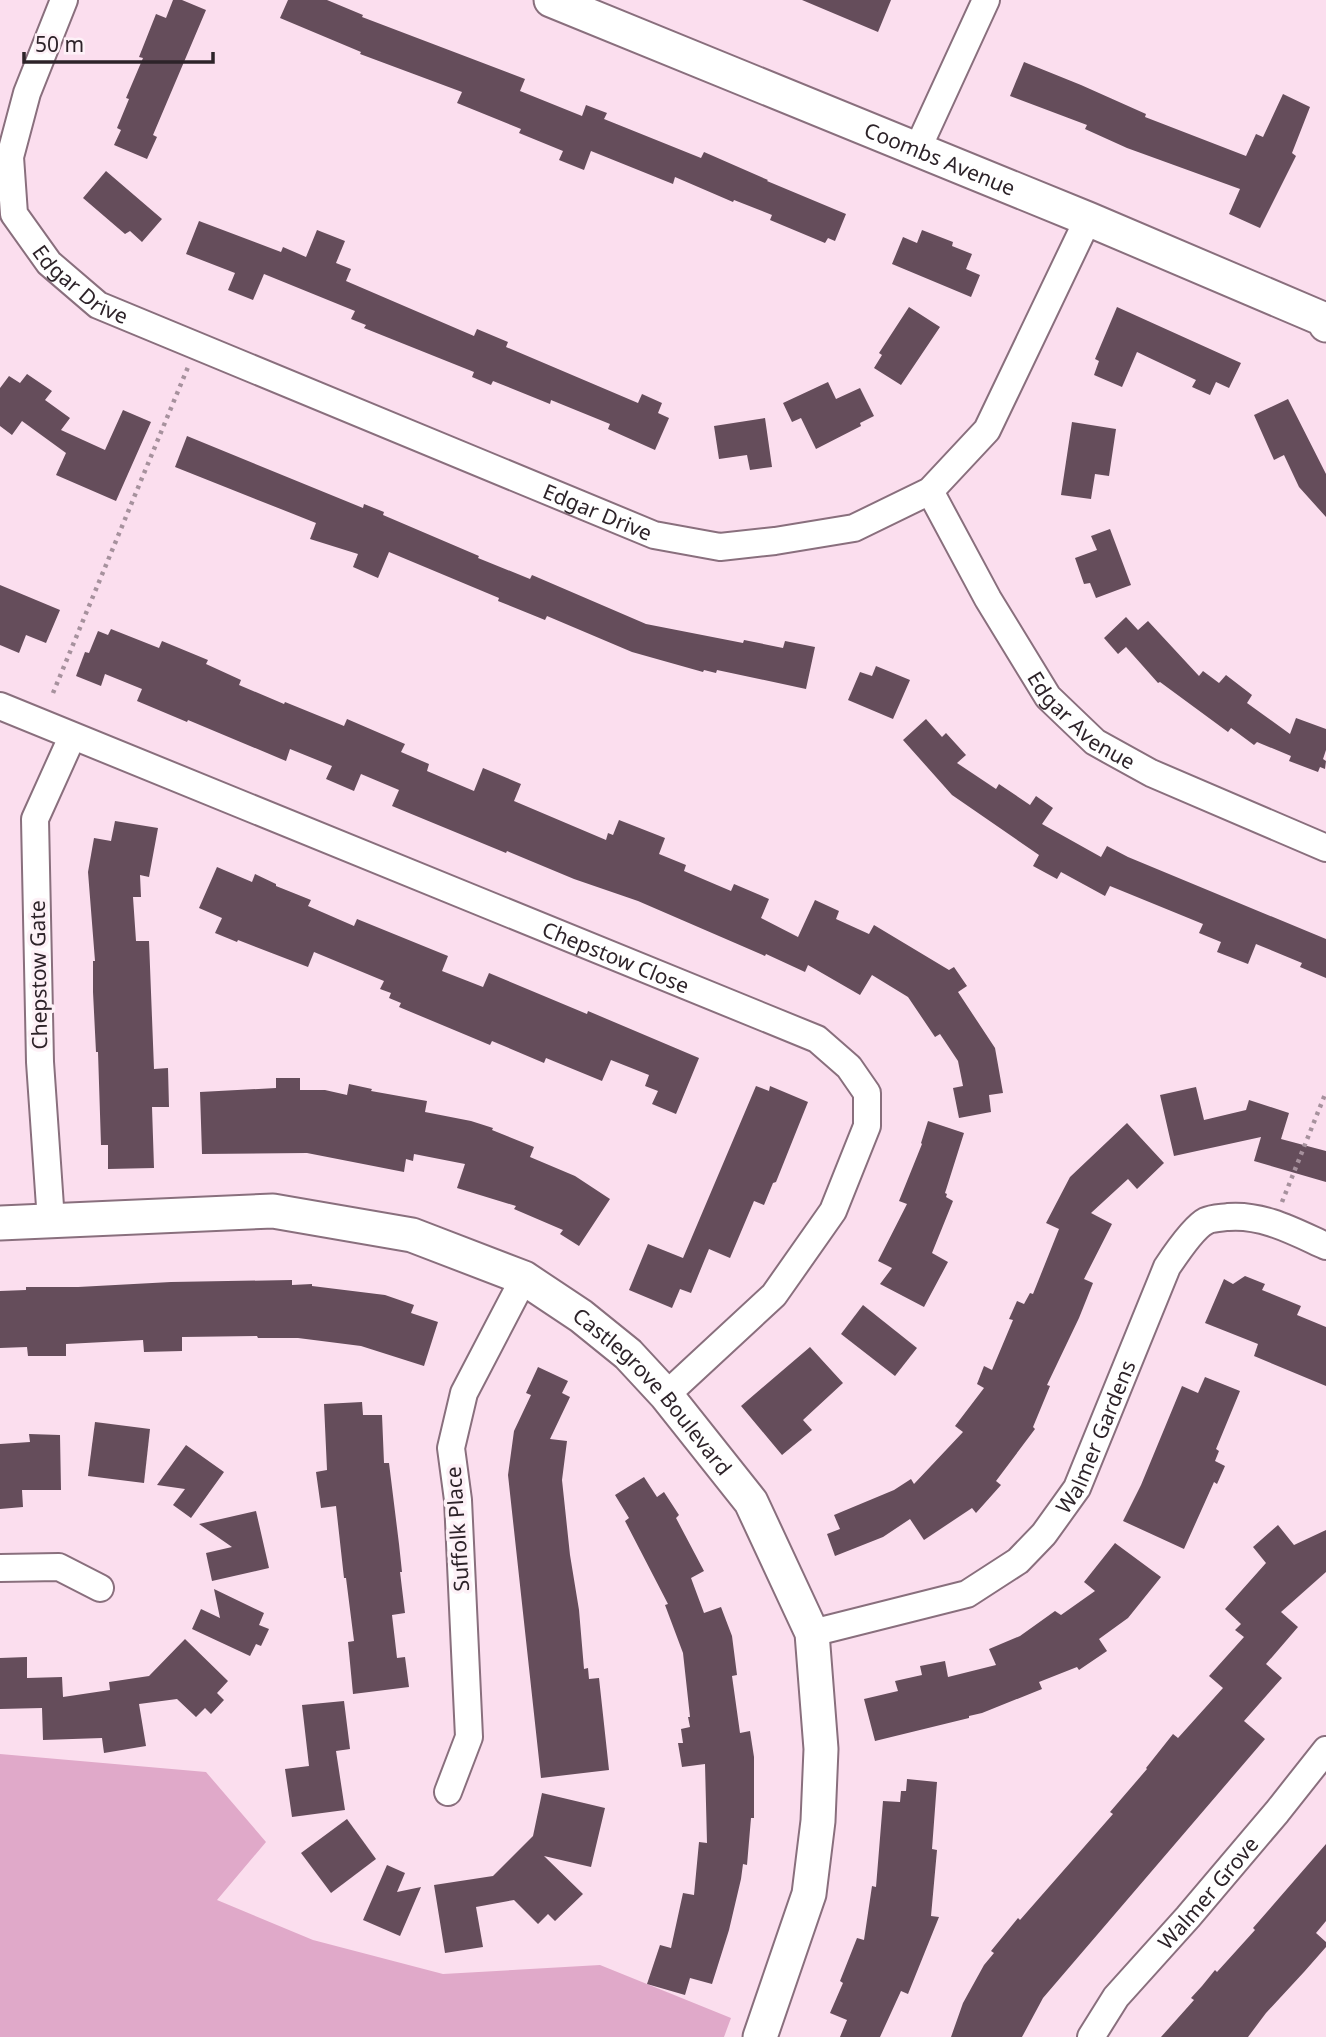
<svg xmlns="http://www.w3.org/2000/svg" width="1326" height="2037" font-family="'Noto Sans',sans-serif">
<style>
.green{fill:#e0a9c9}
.building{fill:#654d5b}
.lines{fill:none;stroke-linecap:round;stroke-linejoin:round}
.minor-casing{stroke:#896f7d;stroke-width:30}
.tertiary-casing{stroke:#896f7d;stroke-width:37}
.path{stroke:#a6919d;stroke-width:4.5;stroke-dasharray:3.5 5;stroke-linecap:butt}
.minor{stroke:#fff;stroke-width:26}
.tertiary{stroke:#fff;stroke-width:33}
.labels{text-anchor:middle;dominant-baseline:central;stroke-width:7;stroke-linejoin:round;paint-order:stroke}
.street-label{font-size:21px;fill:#2d2329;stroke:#fdf1f7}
</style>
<rect width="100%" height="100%" fill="#fbdeee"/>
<polygon class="green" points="0,1754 206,1772 266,1842 217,1900 313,1940 443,1974 600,1965 731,2018 724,2037 0,2037"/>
<g class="building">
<polygon points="173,0 182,0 206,10 153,135 157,137 147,159 114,145 121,130 117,128 129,99 126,98 143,58 139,57 156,14 166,18"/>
<polygon points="288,0 327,0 363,15 362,17 525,79 520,91 582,116 586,105 607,113 604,119 701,158 704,152 768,180 767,181 846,214 835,241 828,238 825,243 770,220 772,215 734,200 733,202 675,177 673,184 591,151 584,170 559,160 563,151 519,133 521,129 457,103 462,92 360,54 361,52 280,18"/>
<polygon points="802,0 891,0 878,32"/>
<polygon points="1024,62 1081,85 1146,114 1145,117 1246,156 1256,134 1263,137 1283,94 1310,107 1292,153 1296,156 1260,228 1229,214 1240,189 1127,148 1085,129 1087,125 1010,96"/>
<polygon points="106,171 162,219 142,242 130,231 125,234 83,198"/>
<polygon points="199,221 281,252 283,247 306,257 317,230 345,241 336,263 351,269 346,281 474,336 477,329 508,342 506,347 638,403 642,394 662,403 658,413 669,418 655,450 608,429 610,424 551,400 550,404 493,381 491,385 472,377 474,372 364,328 366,325 351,319 355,311 264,274 253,300 228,290 235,273 186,254"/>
<polygon points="922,230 953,242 952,246 972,254 966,269 980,275 971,297 892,264 903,237 917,243"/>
<polygon points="909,307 940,327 901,385 874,368 882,355 879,353"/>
<polygon points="1117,307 1241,363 1229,388 1216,382 1210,395 1192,387 1196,380 1137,352 1122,387 1094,375 1099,361 1095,359"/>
<polygon points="27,374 52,391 45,400 70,418 61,430 105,450 123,410 151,422 116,501 56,475 66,453 22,421 12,435 0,426 0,388 9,376 20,383"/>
<polygon points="828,382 836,399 860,388 874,416 860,423 861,426 816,449 801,418 792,422 783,403"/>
<polygon points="1288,399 1326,474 1326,517 1299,487 1284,455 1274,460 1254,415"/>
<polygon points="765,418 772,467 750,470 747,455 719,459 714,426"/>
<polygon points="1072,422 1116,429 1109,476 1095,474 1091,499 1061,495"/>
<polygon points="187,436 363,508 364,504 384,512 383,515 479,556 478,558 530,579 532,575 646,624 743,643 744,640 783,648 785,641 815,647 806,689 717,670 716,673 704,670 703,672 632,652 547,616 545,620 498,601 499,598 389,552 378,578 353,567 358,554 310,539 316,523 175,467"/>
<polygon points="1110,529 1131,585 1096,598 1090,583 1084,584 1075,558 1097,550 1091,536"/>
<polygon points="0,585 60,610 46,643 26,635 19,653 0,645"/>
<polygon points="1126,617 1138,630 1148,621 1199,676 1203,671 1219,683 1226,675 1252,695 1247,703 1290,734 1296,718 1326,729 1326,750 1323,759 1326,761 1325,769 1320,767 1318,772 1289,761 1291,756 1257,742 1254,745 1231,728 1228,732 1160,682 1158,683 1126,647 1118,654 1104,638"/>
<polygon points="111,629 159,648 162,641 208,660 206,664 241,680 239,685 284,704 285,702 344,726 347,719 405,744 401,752 429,764 427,771 474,791 483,768 521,784 514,801 606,840 608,833 613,835 619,820 665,838 659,854 686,865 684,871 731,891 734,884 769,899 761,918 798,937 815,900 839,911 836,919 869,934 874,925 949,970 954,967 967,986 958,992 995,1048 1003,1093 989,1095 991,1112 959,1118 953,1088 963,1086 958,1061 940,1034 935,1037 908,997 872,975 860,995 808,965 805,972 766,954 765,956 638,901 574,879 507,851 506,853 392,806 399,790 361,774 354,791 326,779 332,766 290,749 286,761 188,720 187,722 137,701 142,689 105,674 101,686 76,676 85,652 89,653 98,631 108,635"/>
<polygon points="876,666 910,680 893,719 848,700 860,672 872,676"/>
<polygon points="926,719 942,737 946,733 966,755 957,763 996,789 999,784 1030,805 1036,796 1053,808 1042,824 1101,857 1107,846 1128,857 1326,939 1326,978 1300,967 1302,963 1256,944 1248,964 1217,952 1221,942 1199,933 1203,924 1110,886 1105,896 1061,872 1057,879 1033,866 1039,855 952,795 903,740"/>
<polygon points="115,821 158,828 149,877 140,875 141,897 133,897 136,941 149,941 154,1069 168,1068 169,1107 152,1107 154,1168 108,1169 108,1145 101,1145 98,1052 96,1052 93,992 93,961 95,961 88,872 94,838 111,841"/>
<polygon points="217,867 252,882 255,874 276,884 276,886 311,900 308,906 354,926 357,919 448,956 442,971 483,987 489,973 587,1014 588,1011 699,1058 676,1114 652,1104 658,1091 645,1086 649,1075 611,1060 602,1081 546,1058 544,1063 492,1041 490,1045 399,1007 401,1003 389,998 391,993 380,989 384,981 314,952 308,967 238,940 237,942 215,933 222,918 199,908"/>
<polygon points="276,1078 300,1078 300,1090 325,1090 347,1095 349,1084 372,1089 371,1091 427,1101 425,1112 471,1121 493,1128 492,1130 534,1147 530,1157 575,1176 610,1199 579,1246 560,1234 563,1230 514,1209 516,1206 457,1188 465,1164 414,1154 413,1161 406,1159 404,1172 307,1153 202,1154 200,1092 276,1088"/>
<polygon points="756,1086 769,1091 770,1086 808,1102 776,1182 773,1183 764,1205 754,1201 730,1258 709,1249 691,1293 680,1289 672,1308 629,1290 648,1244 683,1258"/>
<polygon points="1196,1087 1204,1120 1246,1110 1249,1100 1289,1113 1281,1139 1326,1151 1326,1182 1254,1161 1261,1137 1174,1156 1160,1095"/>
<polygon points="928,1121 964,1133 945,1193 947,1194 946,1197 953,1201 932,1253 948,1262 924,1307 880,1284 892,1268 878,1261 907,1204 899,1201 922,1144 921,1143"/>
<polygon points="1127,1123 1164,1163 1137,1189 1128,1179 1091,1213 1112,1224 1084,1279 1093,1283 1079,1318 1047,1385 1050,1386 1033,1427 1035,1429 996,1481 1001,1485 976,1513 972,1508 924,1540 910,1519 883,1537 835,1556 827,1534 840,1529 834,1515 894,1490 911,1479 914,1484 963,1432 955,1426 984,1388 977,1384 984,1366 992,1370 1013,1320 1009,1319 1017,1301 1024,1304 1030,1293 1033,1294 1059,1229 1046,1223 1070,1177"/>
<polygon points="1245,1276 1265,1284 1262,1290 1301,1306 1297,1315 1326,1327 1326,1386 1254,1356 1258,1344 1205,1323 1224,1279 1233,1284"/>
<polygon points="292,1280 292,1285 312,1284 312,1286 385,1295 414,1305 411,1313 438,1322 424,1366 361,1346 298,1338 258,1338 257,1336 182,1337 182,1351 144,1352 143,1340 66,1344 66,1356 28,1356 27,1347 0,1348 0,1291 26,1290 26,1287 78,1287 171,1282"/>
<polygon points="863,1305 917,1348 895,1376 841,1334"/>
<polygon points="810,1347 843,1383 803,1420 812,1430 782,1455 741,1406"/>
<polygon points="538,1367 568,1381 562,1393 570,1397 550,1439 567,1441 562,1480 570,1555 579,1610 584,1669 588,1668 589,1679 599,1678 609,1770 541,1778 508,1475 514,1431 531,1395 526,1393"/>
<polygon points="1205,1377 1240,1391 1216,1449 1219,1451 1215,1461 1225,1466 1217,1484 1214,1482 1184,1549 1123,1521 1141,1485 1182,1386 1198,1393"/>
<polygon points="362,1402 363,1415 382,1415 384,1463 389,1463 399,1544 402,1572 400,1572 405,1613 392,1615 397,1658 405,1657 409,1687 353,1694 348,1642 354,1641 346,1578 344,1578 336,1506 321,1508 316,1472 327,1470 324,1404"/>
<polygon points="95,1422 150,1429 144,1483 88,1476"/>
<polygon points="29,1434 60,1435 61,1490 22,1490 23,1507 0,1509 0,1444 30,1442"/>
<polygon points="186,1445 224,1472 191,1518 173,1505 185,1489 157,1485"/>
<polygon points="644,1477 657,1497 664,1492 679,1515 676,1518 704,1571 691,1578 704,1613 721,1607 732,1636 737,1675 732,1676 740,1733 750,1731 754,1757 754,1818 751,1818 747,1865 743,1864 741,1879 729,1930 712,1984 690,1978 685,1995 647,1984 660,1945 671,1948 683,1893 694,1895 699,1842 707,1843 705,1764 682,1767 678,1743 683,1743 681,1729 690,1727 688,1717 690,1717 683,1653 665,1605 668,1604 625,1521 629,1518 615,1495"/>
<polygon points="256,1511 269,1568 212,1581 206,1553 232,1547 199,1524"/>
<polygon points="1278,1525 1294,1545 1326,1530 1326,1572 1281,1612 1298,1627 1266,1664 1282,1678 1244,1721 1265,1739 1043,1998 1022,2037 951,2037 963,2003 984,1965 994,1953 991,1951 1018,1918 1020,1920 1113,1814 1110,1812 1147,1769 1146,1768 1173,1734 1178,1738 1223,1688 1209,1676 1244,1637 1235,1630 1241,1624 1225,1609 1266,1563 1253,1547"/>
<polygon points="1115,1543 1161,1577 1128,1618 1099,1639 1107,1651 1079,1670 1077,1667 1039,1682 1042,1689 982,1713 969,1716 969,1718 875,1741 864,1699 898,1691 895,1681 922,1675 920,1666 945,1661 948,1677 996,1665 989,1649 1020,1636 1055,1611 1061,1615 1095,1591 1084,1582"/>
<polygon points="214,1589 264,1613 259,1625 269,1629 261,1646 256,1644 250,1656 192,1629 201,1609 220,1618"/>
<polygon points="185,1639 228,1681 217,1693 224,1700 211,1714 205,1708 196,1717 177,1699 139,1704 146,1746 104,1753 102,1738 43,1740 42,1708 0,1709 0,1658 27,1657 27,1678 62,1677 63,1697 110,1690 109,1682 149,1676"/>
<polygon points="344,1701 350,1749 336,1751 345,1810 292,1817 285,1769 309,1766 302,1705"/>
<polygon points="907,1779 937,1782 932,1849 937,1850 931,1916 939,1917 908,1994 901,1991 880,2037 840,2037 847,2020 830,2013 843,1983 840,1981 857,1938 864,1940 872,1886 876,1887 883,1801 900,1802 901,1791 906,1791"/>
<polygon points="542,1793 605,1808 591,1867 544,1856 583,1894 555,1921 548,1914 538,1924 514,1900 476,1907 483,1947 445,1953 434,1885 493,1876 533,1836"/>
<polygon points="347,1819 376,1859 331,1893 301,1853"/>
<polygon points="1326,1844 1326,1921 1316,1933 1326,1942 1326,1947 1304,1972 1266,2013 1248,2037 1161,2037 1194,2000 1191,1998 1202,1986 1215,1970 1217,1972 1255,1930 1253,1928"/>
<polygon points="387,1865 405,1873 397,1892 421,1887 400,1936 363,1920"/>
</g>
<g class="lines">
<g class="minor-casing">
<g id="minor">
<path id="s1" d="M64,0L27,93L10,157L14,214L49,263L98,305L654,535L720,547L775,541L854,528L930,491L987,430L1088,219"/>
<polyline points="917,150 986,0"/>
<path id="s2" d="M930,491L988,599L1048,697L1095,742L1151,773L1326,848"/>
<path id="s3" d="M0,706L817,1039L849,1067L867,1093V1126L833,1211L774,1295L666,1395"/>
<polyline points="51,1221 40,1062 35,819 72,737"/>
<polyline points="0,1568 59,1567 100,1588"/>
<path id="s4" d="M812,1633L967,1594L1018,1561L1044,1534L1077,1488L1167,1267C1175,1255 1194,1227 1206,1221C1212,1218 1221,1218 1228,1217C1263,1214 1295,1232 1326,1246"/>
<polyline points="448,1792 469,1737 458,1500 451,1448 464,1393 524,1278"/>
<path id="s5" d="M1091,2037L1116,1997L1188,1917L1277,1812L1326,1750"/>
</g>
</g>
<g class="tertiary-casing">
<g id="tertiary">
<path id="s6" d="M551,0L1088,219L1323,319L1326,325"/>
<path id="s7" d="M0,1223L273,1211L412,1235L524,1278L581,1316L628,1354L666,1395L751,1502L812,1633L821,1749L818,1821L809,1894L760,2037"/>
</g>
</g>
<g class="path">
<polyline points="53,693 188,367"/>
<polyline points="1282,1202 1326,1092"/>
</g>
<use href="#minor" class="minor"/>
<use href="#tertiary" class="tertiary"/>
</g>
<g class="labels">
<g class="street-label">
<text stroke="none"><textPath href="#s6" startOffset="420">Coombs Avenue</textPath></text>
<text stroke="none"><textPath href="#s1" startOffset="322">Edgar Drive</textPath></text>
<text stroke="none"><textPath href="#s1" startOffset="889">Edgar Drive</textPath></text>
<text stroke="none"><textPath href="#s2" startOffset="278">Edgar Avenue</textPath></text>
<text stroke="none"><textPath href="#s3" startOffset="665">Chepstow Close</textPath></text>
<text transform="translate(38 975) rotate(-91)">Chepstow Gate</text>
<text stroke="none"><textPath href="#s7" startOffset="707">Castlegrove Boulevard</textPath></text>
<text stroke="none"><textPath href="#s4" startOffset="369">Walmer Gardens</textPath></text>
<text transform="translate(457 1529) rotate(-94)">Suffolk Place</text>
<text stroke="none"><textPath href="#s5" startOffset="186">Walmer Grove</textPath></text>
</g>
</g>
<path d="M24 52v10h189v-10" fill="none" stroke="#2d2329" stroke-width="3.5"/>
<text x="35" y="52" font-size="21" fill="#2d2329" stroke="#fdf1f7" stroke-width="5" paint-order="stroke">50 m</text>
</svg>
